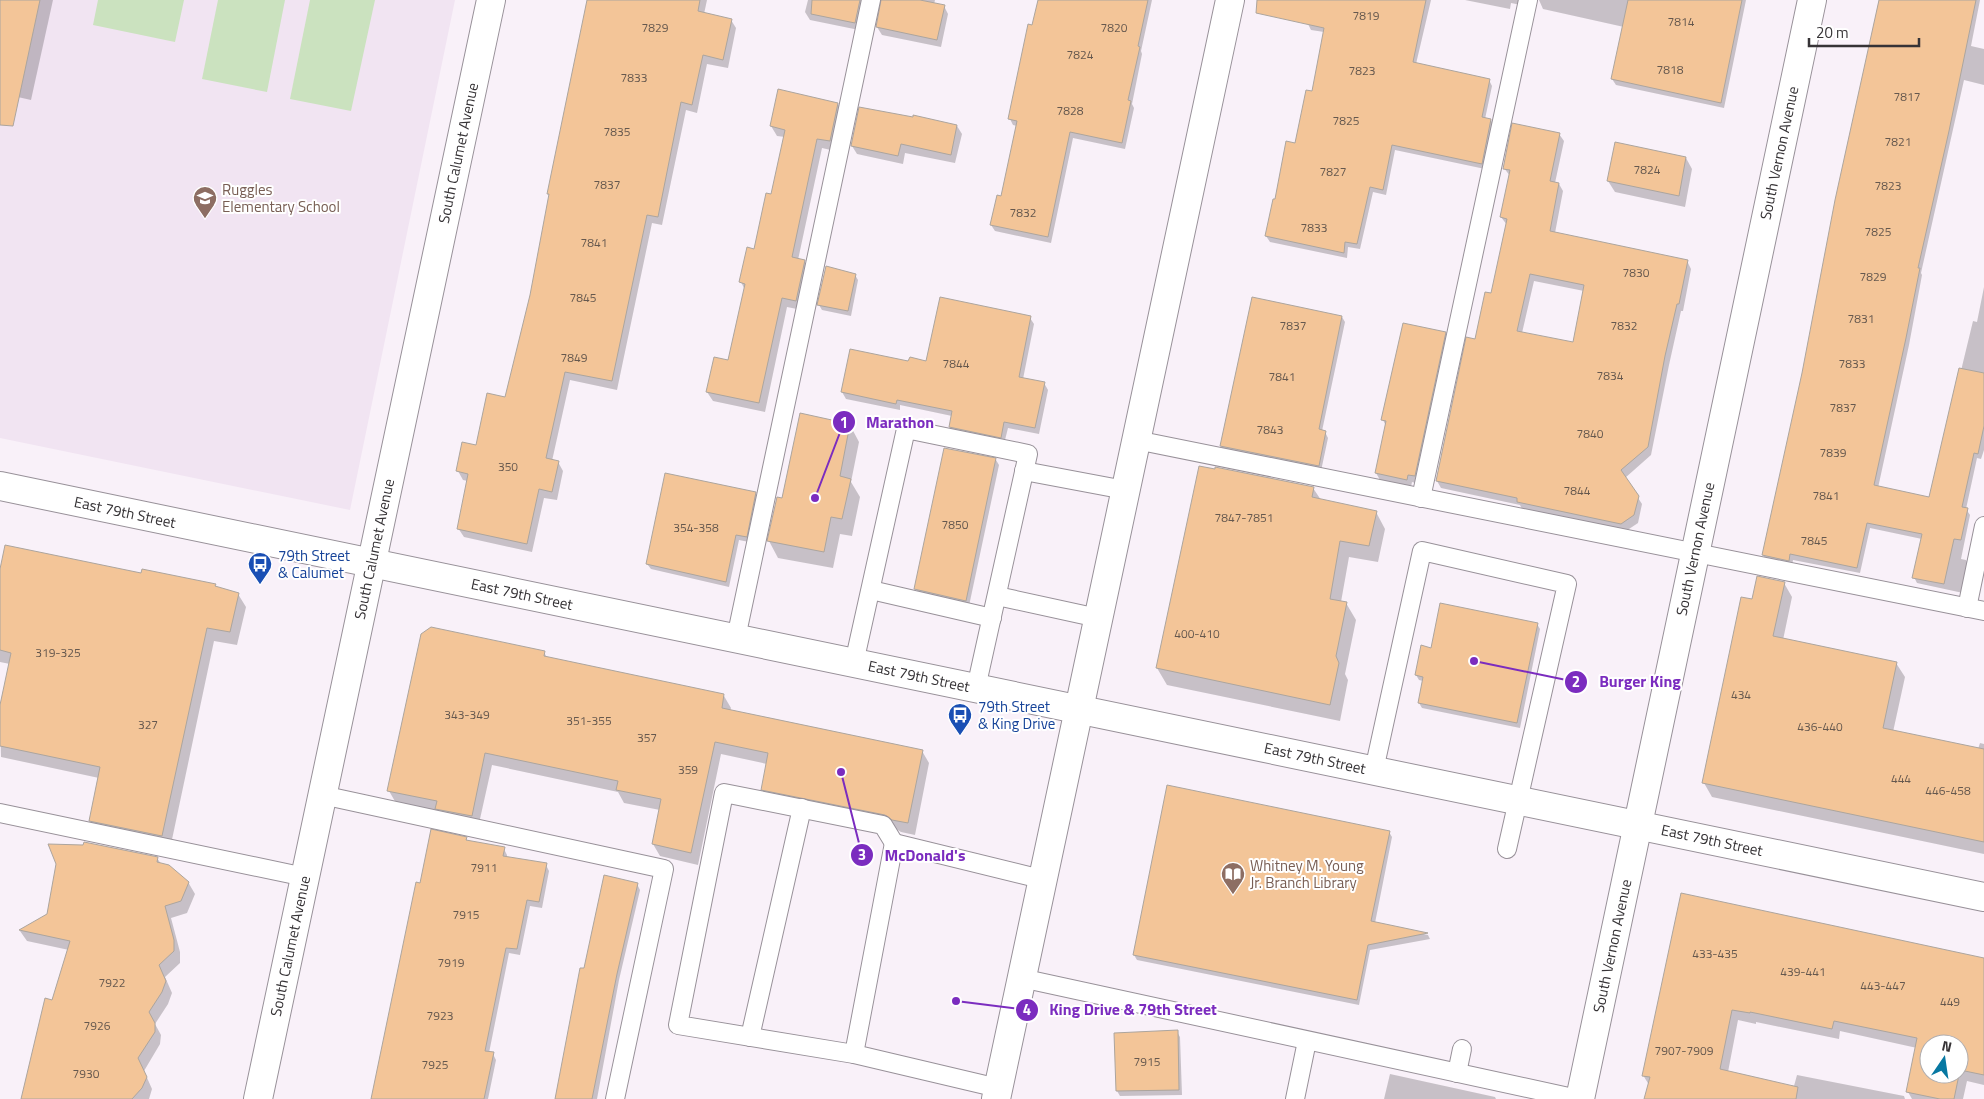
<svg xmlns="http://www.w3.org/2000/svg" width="1984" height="1099" font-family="'Titillium Web',sans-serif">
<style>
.built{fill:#f1e4f2}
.green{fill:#cbe2bf}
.shadow{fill:#0003;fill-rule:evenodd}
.building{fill:#f3c598;stroke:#aca59e;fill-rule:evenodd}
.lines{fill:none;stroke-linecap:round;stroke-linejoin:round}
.lane-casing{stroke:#989199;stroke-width:20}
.street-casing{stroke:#989199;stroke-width:30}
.secondary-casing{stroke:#989199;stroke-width:30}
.lane{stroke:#fff;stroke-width:18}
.street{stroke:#fff;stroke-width:28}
.secondary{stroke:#fff;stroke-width:28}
.labels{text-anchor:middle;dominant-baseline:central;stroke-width:4;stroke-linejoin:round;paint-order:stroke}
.number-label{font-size:12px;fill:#65584e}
.street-label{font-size:15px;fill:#363336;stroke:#fff}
.education-label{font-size:15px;fill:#785e54;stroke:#fff;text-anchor:start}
.transit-label{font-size:15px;fill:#164399;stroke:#fff;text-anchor:start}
.leader{fill:none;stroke:#7b2cbf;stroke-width:2}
.callout-dot{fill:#7b2cbf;stroke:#fff;stroke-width:2}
.mark-label{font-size:15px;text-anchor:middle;font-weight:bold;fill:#fff}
.callout-label{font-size:16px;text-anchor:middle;font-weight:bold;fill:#7b2cbf;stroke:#fff;stroke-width:4;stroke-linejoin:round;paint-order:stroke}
</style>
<rect width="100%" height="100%" fill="#f9f1f9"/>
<polygon class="built" points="0,0 455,0 350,510 0,438"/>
<g class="green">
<polygon points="98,0 184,0 175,42 93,25"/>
<polygon points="218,0 285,0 267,92 202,79"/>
<polygon points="310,0 375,0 351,111 290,99"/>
</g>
<g class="shadow">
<polygon points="0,0 53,0 31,100 0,93"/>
<polygon points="589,0 707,0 704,14 731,20 736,28 728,68 707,64 697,113 686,110 662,225 652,223 617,390 570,380 552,461 558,462 563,471 557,500 544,498 532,552 464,537 458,528 468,481 463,480 458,471 477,447 505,399 531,296 550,197 548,194"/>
<polygon points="808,0 868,0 859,30 810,20 805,12"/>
<polygon points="882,0 935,0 934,4 944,6 948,14 941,47 882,35 877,27"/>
<polygon points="1039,0 1152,0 1141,51 1142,54 1132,104 1134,108 1125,149 1073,138 1051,243 995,231 991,225 1002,198 1017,126 1013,125 1010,119"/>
<polygon points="1313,0 1431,0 1416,64 1489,80 1492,86 1485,119 1491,120 1494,126 1485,169 1395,150 1386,195 1373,192 1360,249 1348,247 1347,258 1270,242 1266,236 1276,200 1313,92 1324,32 1311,30 1308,24"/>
<polygon points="1465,0 1523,0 1521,5 1511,3 1510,9"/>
<polygon points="1539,0 1746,0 1724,108 1616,85 1612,79 1624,27 1543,9"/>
<polygon points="1879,0 1980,0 1971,46 1984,49 1984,85 1964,80 1921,273 1922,275 1909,345 1878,488 1930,499 1973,321 1977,322 1984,287 1984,450 1981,459 1977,458 1966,509 1970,515 1961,559 1966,560 1969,566 1963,593 1917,583 1914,577 1922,539 1870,528 1860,573 1793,560 1792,566 1766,561 1763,555 1803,373"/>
<polygon points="838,104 843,113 835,151 822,148 798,260 804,261 810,271 802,310 787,307 765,412 713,401 707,392 729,361 745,290 741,282 755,250 772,196 785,137 777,136 771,126"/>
<polygon points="957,126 962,134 955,163 905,153 903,164 857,154 852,146"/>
<path d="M1559,134L1564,141L1555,183L1559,184L1563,191L1555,233L1687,261L1691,269L1683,311H1681L1669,365L1651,455L1625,478L1642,504L1638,523L1626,531L1522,509L1520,505L1441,488L1437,481L1476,340L1492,294L1507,225L1501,217L1510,176L1504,168ZM1534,281L1584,291L1574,344L1522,333Z"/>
<polygon points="1686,158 1692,169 1685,207 1615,192 1608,181"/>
<polygon points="855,275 858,280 851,316 822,310 819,305"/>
<polygon points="1342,317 1345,322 1322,431 1325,432 1328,438 1321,471 1224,451 1221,446"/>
<polygon points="1030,318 1034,324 1023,379 1044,383 1048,390 1039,434 1008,428 1004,444 954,433 950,427 952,416 900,405 900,410 846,399 842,392 909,363 927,363"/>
<polygon points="1445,334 1449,341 1419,484 1412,482 1411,487 1380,480 1376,473 1386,426 1383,420"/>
<polygon points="850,425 859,442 851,482 860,497 852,536 840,534 833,568 778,558 769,541 783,499"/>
<polygon points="996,460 999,465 969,606 919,594 916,589"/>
<polygon points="1216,470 1313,488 1321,500 1376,512 1385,529 1378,562 1349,557 1341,602 1346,603 1356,620 1345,674 1348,680 1340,721 1167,685 1157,668"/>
<polygon points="755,493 758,499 749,542 739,540 729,587 651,569 647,564"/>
<polygon points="0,575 142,575 215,585 217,588 238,594 246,607 237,645 214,641 170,849 98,834 90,820 99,778 1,757 0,711 10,664 0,662"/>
<polygon points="1784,583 1792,597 1783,640 1896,663 1905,677 1893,732 1978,749 1980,743 1984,744 1984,854 1712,797 1704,783 1753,601"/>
<polygon points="1537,624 1540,629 1520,728 1422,708 1419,703 1423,681 1419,680 1416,675 1432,649"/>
<polygon points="544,652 547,658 724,696 731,708 730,711 922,751 929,763 915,835 901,832 893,827 770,802 762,789 767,764 721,754 698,865 660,856 653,844 660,810 624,803 618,792 492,765 478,828 396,803 389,791"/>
<polygon points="1389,832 1392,837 1375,923 1428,935 1430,939 1370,950 1359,1005 1137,960 1134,955"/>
<polygon points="466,838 468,842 504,849 507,855 507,858 546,865 549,871 542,908 530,906 520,955 509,953 489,1053 493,1054 496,1060 488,1099 373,1099 421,884"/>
<polygon points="157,858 161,864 188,882 195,894 187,913 171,918 180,952 180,963 165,977 172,993 168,1004 155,1024 161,1035 160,1044 144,1071 152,1089 149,1099 22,1099 69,950 27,941 20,931"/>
<polygon points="637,884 640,890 619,980 597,1099 555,1099 585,970"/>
<path d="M1682,895L1984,959V1085L1967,1081L1963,1099H1912L1908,1092L1917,1048L1840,1031L1839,1039L1756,1022V1024L1738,1020L1728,1072L1791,1087V1085L1794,1086L1797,1075L1904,1096L1905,1099H1647L1649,1085L1643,1075ZM1929,1044H1959V1074H1929Z"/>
<polygon points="1177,1032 1180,1037 1182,1095 1120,1096 1117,1091 1115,1034"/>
<polygon points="1390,1074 1495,1097 1496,1099 1384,1099"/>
</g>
<g class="building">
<polygon points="0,0 40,0 13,126 0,125"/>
<polygon points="587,0 700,0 698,11 732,19 723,60 703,55 692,105 681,102 658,217 647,215 612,381 565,372 546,458 559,461 552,492 539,489 527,544 457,529 468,474 456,471 462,442 476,445 487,393 505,397 530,295 549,194 547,194"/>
<polygon points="812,0 860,0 855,23 811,14"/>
<polygon points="881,0 920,0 945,5 937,40 876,27"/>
<polygon points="1038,0 1148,0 1138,46 1140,47 1128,100 1131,101 1122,143 1070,132 1048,237 990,225 997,195 1001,196 1017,121 1008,119 1028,24 1032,25"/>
<polygon points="1257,0 1426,0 1413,62 1490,79 1482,117 1491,119 1482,164 1392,145 1383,190 1370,187 1357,244 1345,242 1344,253 1265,236 1273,199 1275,199 1286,141 1295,143 1306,90 1312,91 1324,28 1256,13"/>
<polygon points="1628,0 1742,0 1721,103 1611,79"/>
<polygon points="1879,0 1976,0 1949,131 1918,268 1920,268 1906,338 1874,485 1929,497 1959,368 1984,373 1984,426 1978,454 1974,453 1962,507 1968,508 1961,540 1954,539 1944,584 1912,578 1922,534 1867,523 1857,568 1790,554 1789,561 1762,555 1802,373 1835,200"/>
<polygon points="778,89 838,103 830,141 817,139 792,257 805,260 796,301 782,298 759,403 706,392 714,357 728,360 745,284 739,282 747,247 754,249 766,193 771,194 785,130 770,126"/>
<polygon points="859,107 913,117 913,115 957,125 951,155 901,144 898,156 851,146"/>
<path d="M1512,123L1560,133L1550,181L1559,183L1550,231L1688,260L1679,304H1677L1665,356L1648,447L1621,470L1639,496L1634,515L1621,524L1517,502V498L1436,481L1466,337L1475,339L1485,292L1491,293L1507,219L1500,217L1510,170L1503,169ZM1530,274L1584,285L1573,342L1517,331Z"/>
<polygon points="1615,142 1686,157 1679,196 1607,181"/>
<polygon points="826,266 856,274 848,311 817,305"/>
<polygon points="940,297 1031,316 1019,377 1045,382 1035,428 1004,422 1001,438 949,427 952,411 897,400 896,404 841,392 850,349 908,361 910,357 926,361"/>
<polygon points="1252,297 1342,316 1319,429 1326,431 1319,466 1220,446"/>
<polygon points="1403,323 1446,332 1415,476 1408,475 1407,480 1375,473 1386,421 1381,420"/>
<polygon points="800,413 850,424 840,476 851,479 842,519 831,517 824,552 767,541 777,497 782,498"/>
<polygon points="944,448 996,458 966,601 914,589"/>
<polygon points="1199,466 1215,469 1215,467 1314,487 1312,497 1377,511 1369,546 1340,541 1330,599 1347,602 1336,656 1339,663 1330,705 1156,668"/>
<polygon points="665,473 756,492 747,537 736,535 726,582 646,564"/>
<polygon points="5,545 141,573 142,569 216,584 215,586 239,593 230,632 207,628 162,836 89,821 100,767 0,746 0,705 11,653 0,650 0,569"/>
<polygon points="1757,576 1785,582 1773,636 1897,662 1883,728 1984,749 1984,842 1702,783 1741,597 1752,599"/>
<polygon points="1440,603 1538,623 1517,723 1418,703 1423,677 1415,675 1421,645 1431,648"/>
<polygon points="431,627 545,651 544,656 724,694 722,708 923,750 908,823 892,820 885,815 761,790 768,753 715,742 691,853 652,844 661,799 616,790 618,781 485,753 472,816 435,809 437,801 387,791 421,634"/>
<polygon points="1167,785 1390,831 1371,921 1428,933 1368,945 1357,1000 1133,955"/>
<polygon points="431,829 467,837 466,840 505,847 503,856 547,863 539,902 527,900 517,949 506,948 485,1051 494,1052 484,1099 371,1099 416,882 420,883"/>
<polygon points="84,842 158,857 157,862 169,865 189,882 181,901 165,906 174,940 174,951 159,965 166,981 162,992 149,1012 155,1023 155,1032 138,1058 147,1077 142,1088 132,1099 21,1099 45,998 52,1000 70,941 19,930 47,914 56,864 48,844 83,845"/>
<polygon points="604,875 638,883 617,974 592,1099 555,1099 580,968 584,968"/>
<path d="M1681,893L1984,958V1075L1960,1070L1954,1099H1940L1906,1092L1917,1038L1834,1021L1832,1029L1750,1012V1013L1732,1010L1720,1069L1798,1087L1796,1099H1644L1650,1077L1642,1076ZM1929,1044H1959V1074H1929Z"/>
<polygon points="1178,1030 1179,1090 1116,1091 1114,1033"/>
</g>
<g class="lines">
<g class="lane-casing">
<g id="lane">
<polyline points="1136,440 1984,611"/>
<polyline points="1024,471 1125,490"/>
<polyline points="1421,498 1528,0"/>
<polyline points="871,590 992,618"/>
<polyline points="997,596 1098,618"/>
<polyline points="1967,608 1984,526"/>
<polyline points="736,638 871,0"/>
<polyline points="854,663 906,429 1028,454 976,688"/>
<polyline points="1374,770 1422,551 1567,584 1507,849"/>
<polyline points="322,795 664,869 615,1099"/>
<polyline points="0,813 305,877"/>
<polyline points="1021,978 1578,1099"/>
<polyline points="750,1037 802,808"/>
<polyline points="854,1054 678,1025 724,793 883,825 894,843"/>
<polyline points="1457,1073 1462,1049"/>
<polyline points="998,1088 854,1054 894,843 1041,879"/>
<polyline points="1295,1099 1307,1041"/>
</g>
</g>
<g class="street-casing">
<g id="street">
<polyline points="258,1099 491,0"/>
<polyline points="1580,1099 1812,0"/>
</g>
</g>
<g class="secondary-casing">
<g id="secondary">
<polyline points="0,486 1984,897"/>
<polyline points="996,1099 1230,0"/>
</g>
</g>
<use href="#lane" class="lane"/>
<use href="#street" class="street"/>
<use href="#secondary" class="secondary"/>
</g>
<defs>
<g id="school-pin" transform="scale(1.25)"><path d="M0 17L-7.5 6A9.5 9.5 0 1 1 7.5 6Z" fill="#8d6e63" stroke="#fff"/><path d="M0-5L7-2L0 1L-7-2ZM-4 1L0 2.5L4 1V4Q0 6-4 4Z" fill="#fff"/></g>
<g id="bus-pin" transform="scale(1.25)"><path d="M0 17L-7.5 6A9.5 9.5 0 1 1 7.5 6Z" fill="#1a4fb4" stroke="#fff"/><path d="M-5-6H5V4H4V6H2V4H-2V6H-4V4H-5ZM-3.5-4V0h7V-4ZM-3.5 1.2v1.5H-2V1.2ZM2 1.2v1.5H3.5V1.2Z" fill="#fff"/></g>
<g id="library-pin" transform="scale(1.25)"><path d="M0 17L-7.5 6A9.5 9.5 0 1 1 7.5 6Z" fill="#8d6e63" stroke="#fff"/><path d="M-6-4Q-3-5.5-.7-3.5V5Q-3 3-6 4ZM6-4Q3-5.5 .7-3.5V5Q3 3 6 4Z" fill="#fff"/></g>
</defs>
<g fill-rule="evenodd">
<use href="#school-pin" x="205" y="198"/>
<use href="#bus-pin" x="260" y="564"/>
<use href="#bus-pin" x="960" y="715"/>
<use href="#library-pin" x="1233" y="874"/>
</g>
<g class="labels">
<g class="number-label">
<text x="1366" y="15">7819</text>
<text x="1681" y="21">7814</text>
<text x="655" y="27">7829</text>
<text x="1114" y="27">7820</text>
<text x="1080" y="54">7824</text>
<text x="1670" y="69">7818</text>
<text x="1362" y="70">7823</text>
<text x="634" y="77">7833</text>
<text x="1907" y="96">7817</text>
<text x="1070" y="110">7828</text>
<text x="1346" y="120">7825</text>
<text x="617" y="131">7835</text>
<text x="1898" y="141">7821</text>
<text x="1647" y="169">7824</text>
<text x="1333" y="171">7827</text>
<text x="607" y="184">7837</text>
<text x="1888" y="185">7823</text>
<text x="1023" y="212">7832</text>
<text x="1314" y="227">7833</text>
<text x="1878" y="231">7825</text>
<text x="594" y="242">7841</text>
<text x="1636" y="272">7830</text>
<text x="1873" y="276">7829</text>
<text x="583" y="297">7845</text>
<text x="1861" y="318">7831</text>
<text x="1293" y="325">7837</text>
<text x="1624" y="325">7832</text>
<text x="574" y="357">7849</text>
<text x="956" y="363">7844</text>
<text x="1852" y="363">7833</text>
<text x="1610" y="375">7834</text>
<text x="1282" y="376">7841</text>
<text x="1843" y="407">7837</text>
<text x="1270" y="429">7843</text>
<text x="1590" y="433">7840</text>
<text x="1833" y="452">7839</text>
<text x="508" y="466">350</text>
<text x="1577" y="490">7844</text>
<text x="1826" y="495">7841</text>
<text x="1244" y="517">7847-7851</text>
<text x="955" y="524">7850</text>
<text x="696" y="527">354-358</text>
<text x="1814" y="540">7845</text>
<text x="1197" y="633">400-410</text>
<text x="58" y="652">319-325</text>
<text x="1741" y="694">434</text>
<text x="467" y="714">343-349</text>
<text x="589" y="720">351-355</text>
<text x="148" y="724">327</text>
<text x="1820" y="726">436-440</text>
<text x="647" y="737">357</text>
<text x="688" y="769">359</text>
<text x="1901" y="778">444</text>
<text x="1948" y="790">446-458</text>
<text x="484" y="867">7911</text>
<text x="466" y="914">7915</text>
<text x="1715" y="953">433-435</text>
<text x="451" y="962">7919</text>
<text x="1803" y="971">439-441</text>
<text x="112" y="982">7922</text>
<text x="1883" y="985">443-447</text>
<text x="1950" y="1001">449</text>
<text x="440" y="1015">7923</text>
<text x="97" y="1025">7926</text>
<text x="1684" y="1050">7907-7909</text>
<text x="1147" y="1061">7915</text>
<text x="435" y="1064">7925</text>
<text x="86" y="1073">7930</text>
</g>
<g class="street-label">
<text transform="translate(458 153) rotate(-78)">South Calumet Avenue</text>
<text transform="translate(1779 153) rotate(-78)">South Vernon Avenue</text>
<text transform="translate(125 512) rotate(12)">East 79th Street</text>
<text transform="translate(374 549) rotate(-78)">South Calumet Avenue</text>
<text transform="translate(1695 549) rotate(-78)">South Vernon Avenue</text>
<text transform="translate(522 594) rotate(12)">East 79th Street</text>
<text transform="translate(919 676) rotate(12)">East 79th Street</text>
<text transform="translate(1315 758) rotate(12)">East 79th Street</text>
<text transform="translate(1712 840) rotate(12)">East 79th Street</text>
<text transform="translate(290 946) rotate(-78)">South Calumet Avenue</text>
<text transform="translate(1612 946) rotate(-78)">South Vernon Avenue</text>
</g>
<g class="education-label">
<text x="222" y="189">Ruggles<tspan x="222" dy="17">Elementary School</tspan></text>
<text x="1250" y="865">Whitney M. Young<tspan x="1250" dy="17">Jr. Branch Library</tspan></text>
</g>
<g class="transit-label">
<text x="278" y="555">79th Street<tspan x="278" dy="17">&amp; Calumet</tspan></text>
<text x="978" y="706">79th Street<tspan x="978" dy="17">&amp; King Drive</tspan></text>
</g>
</g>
<path class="leader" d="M815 498L844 422M1474 661L1576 682M841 772L862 855M956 1001L1027 1010"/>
<g class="callout-dot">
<circle cx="815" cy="498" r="5"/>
<circle cx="1474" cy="661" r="5"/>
<circle cx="841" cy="772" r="5"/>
<circle cx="956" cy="1001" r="5"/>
<circle cx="844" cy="422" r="12"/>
<circle cx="1576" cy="682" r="12"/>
<circle cx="862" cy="855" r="12"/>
<circle cx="1027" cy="1010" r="12"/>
</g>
<g class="mark-label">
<text x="844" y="428">1</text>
<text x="1576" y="687">2</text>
<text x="862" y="860">3</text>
<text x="1027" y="1015">4</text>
</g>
<g class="callout-label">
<text x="900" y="428">Marathon</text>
<text x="1640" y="687">Burger King</text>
<text x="925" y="861">McDonald's</text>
<text x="1133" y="1015">King Drive &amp; 79th Street</text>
</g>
<g transform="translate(1944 1059) rotate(13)"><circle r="24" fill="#ffffff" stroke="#afadaf"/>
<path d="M0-4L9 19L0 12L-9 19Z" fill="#0778a2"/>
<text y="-8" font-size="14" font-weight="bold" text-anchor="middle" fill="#363336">N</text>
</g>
<path d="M1809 38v8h110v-8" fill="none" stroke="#363336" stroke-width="2.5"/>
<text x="1816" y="38" font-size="15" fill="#363336" stroke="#ffffff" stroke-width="4" paint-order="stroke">20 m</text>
</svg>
